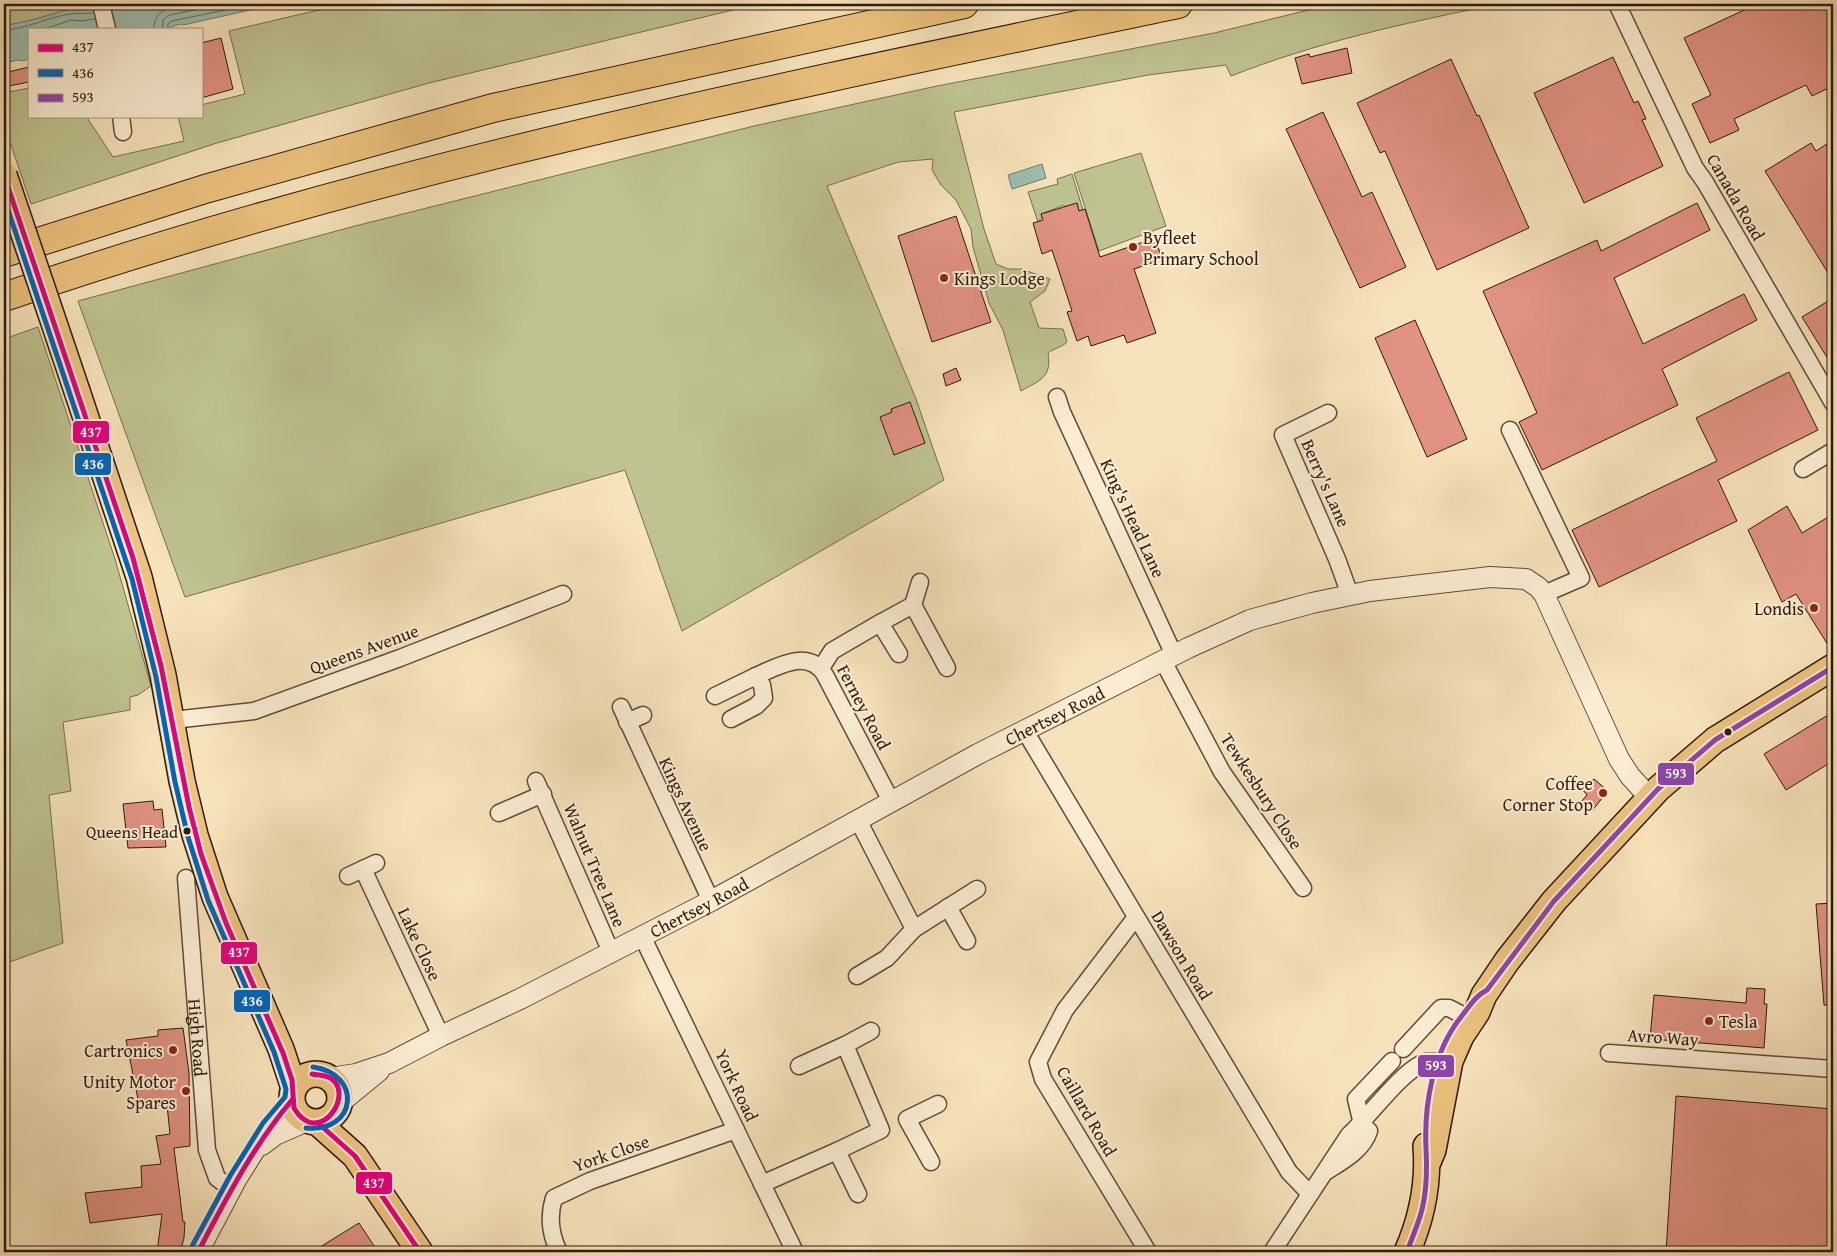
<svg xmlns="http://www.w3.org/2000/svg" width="1837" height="1256" font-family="'Gentium Book Plus',serif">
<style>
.green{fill:#bec390;stroke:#756f4f}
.water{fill:#9dbeb0;stroke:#707d6f}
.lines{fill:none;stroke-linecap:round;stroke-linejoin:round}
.shore{stroke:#646c5f;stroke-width:1}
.building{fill:#e19282;stroke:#2c1b0e}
.minor-casing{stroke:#5f4d39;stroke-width:19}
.tertiary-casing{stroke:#5f4d39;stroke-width:22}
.primary-casing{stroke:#2c1b0e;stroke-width:28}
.motorway-casing{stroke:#2c1b0e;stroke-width:30}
.minor{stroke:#faedd3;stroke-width:16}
.tertiary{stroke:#faedd3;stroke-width:20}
.primary{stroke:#ecc27e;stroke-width:25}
.motorway{stroke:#ecc27e;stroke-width:28}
.primary-bridge-casing{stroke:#2c1b0e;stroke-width:28;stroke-linecap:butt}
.primary-bridge{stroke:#ecc27e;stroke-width:25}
.bus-1-casing{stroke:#faedd3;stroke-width:9}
.bus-2-casing{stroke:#faedd3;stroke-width:9}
.bus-3-casing{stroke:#faedd3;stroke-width:9}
.bus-1{stroke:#e5007d;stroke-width:5}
.bus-2{stroke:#0065bd;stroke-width:5}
.bus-3{stroke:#8e44ad;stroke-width:5}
.poi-dot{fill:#8f2418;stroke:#faedd3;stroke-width:2}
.bus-dot{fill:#2c1b0e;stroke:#faedd3;stroke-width:2}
.labels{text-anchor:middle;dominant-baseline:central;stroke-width:4;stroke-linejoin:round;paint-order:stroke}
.bus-label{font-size:17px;fill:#2c1b0e;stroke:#faedd3;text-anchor:end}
.street-label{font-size:18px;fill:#2c1b0e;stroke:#faedd3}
.poi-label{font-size:18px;fill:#2c1b0e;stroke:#faedd3;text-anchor:end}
.line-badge{stroke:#faedd3;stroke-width:2}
.badge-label{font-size:14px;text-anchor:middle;font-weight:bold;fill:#fff}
</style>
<rect width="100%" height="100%" fill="#f7e3bb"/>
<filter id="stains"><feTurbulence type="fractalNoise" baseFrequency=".004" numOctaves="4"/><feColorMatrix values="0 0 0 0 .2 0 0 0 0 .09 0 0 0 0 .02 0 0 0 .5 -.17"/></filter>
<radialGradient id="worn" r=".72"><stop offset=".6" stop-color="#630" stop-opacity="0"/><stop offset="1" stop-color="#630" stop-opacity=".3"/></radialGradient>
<g class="green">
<polygon points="4,4 92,4 92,8 80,10 70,9 36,19 4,26"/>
<polygon points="344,4 758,4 429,83 217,143 31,204 4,124 4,93 29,88 29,116 86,116 113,157 184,141 178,116 201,116 201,105 245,94 229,31"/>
<path d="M1333,4H1499C1409,22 1317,42 1231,76L1226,65L1148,75L954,112L984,229L996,264L1008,269H1021L1050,279L1045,291L1030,302L1039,328L1063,329L1067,342C1061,348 1054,348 1048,353C1052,378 1040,380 1021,391L1003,330L989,303L973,247L971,229L956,200L941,185L932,170L933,159L898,162L827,186L916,399L944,480L682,631L625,470L185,597L78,301L355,226L754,126L937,86L1214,33Z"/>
<polygon points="1141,153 1166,226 1099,251 1074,173"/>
<polygon points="1072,174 1083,210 1079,211 1077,203 1065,207 1064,205 1041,214 1042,217 1038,222 1028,192 1058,184 1057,179"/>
<polygon points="38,327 115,559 151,686 138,695 130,697 130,710 63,722 71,791 49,795 63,943 4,964 4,339"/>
</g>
<g class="water">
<polygon points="116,4 277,4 183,25 182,24 173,26 170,29 29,29 29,58 24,61 18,60 4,63 4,26 36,19 70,9 80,10"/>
<polygon points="1042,164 1046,178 1012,189 1008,175"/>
</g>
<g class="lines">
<g class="shore">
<polyline points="44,29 71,20 81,21 95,19"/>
<path d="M154,29C154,5 176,8 193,4"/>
<polyline points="162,29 163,20 169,15 227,4"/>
<polyline points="168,29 168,24 172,21 254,4"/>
<path d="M4,30C27,29 48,17 70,14C78,13 85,14 93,13"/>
</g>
</g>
<g class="building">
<polygon points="1757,4 1833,4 1833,86 1812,96 1806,85 1734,119 1739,130 1710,143 1692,104 1711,95 1684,38"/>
<polygon points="221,38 233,89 201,98 201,43"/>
<polygon points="1347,48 1352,73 1302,84 1295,58 1309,54 1310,57"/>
<polygon points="1613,57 1634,103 1638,101 1646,119 1642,120 1663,166 1584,203 1534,93"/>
<polygon points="1451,59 1477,116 1479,115 1529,228 1437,270 1385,151 1380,153 1357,103"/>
<polygon points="29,67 29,82 4,87 4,73"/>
<polygon points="1323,112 1362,197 1372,192 1406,267 1360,288 1286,129"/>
<polygon points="1833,140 1833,281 1765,171 1811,143 1816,151"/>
<polygon points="1077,203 1079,211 1085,209 1100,257 1155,238 1161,256 1154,259 1155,262 1134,269 1156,333 1127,343 1124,335 1091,346 1088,336 1077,341 1067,312 1072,311 1052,250 1042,254 1033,223 1043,220 1041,214"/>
<polygon points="1697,203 1710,230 1614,278 1643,344 1744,294 1757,320 1662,369 1678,405 1542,470 1519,422 1537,413 1483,291 1597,240 1601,251"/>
<polygon points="956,216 991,322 932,342 898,236"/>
<polygon points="1833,298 1833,367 1802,317"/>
<polygon points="1415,320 1467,439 1427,457 1375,338"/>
<polygon points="956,368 961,380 946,386 943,374"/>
<polygon points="1789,372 1818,430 1718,480 1737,521 1599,587 1572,530 1717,461 1696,418"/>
<polygon points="910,402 925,443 894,455 880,417 892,412 891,409"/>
<polygon points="1787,506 1802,533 1833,514 1833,653 1796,594 1782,602 1748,530"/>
<polygon points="1833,712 1833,761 1786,790 1764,754"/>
<polygon points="1594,779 1608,791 1591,812 1580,803 1587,795 1582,789"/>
<polygon points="153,801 154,810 162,809 166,847 128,848 123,804"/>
<polygon points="1833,903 1833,1005 1824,1005 1816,904"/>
<polygon points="1747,988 1765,989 1764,1004 1767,1004 1764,1048 1650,1039 1654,995 1746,1003"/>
<polygon points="183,1028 189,1073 190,1146 174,1148 183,1222 185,1222 184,1238 180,1252 157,1252 162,1214 90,1223 85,1193 142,1187 141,1166 161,1164 156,1136 170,1134 167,1105 153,1106 151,1101 139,1104 126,1040 158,1036 158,1030"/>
<polygon points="1676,1096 1833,1109 1833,1252 1666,1252"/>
<polygon points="359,1223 378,1252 312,1252"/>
</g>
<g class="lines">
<g class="minor-casing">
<g id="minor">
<polyline points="101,4 107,29"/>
<polyline points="1617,4 1695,168 1705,182 1833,403"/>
<polyline points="121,116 123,132"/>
<polyline points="1057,397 1062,412 1174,655"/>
<polyline points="1328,413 1283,435 1337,559 1350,595"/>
<polyline points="1510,430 1581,578 1544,594"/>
<polyline points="1803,469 1833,451"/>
<polyline points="913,605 920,582"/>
<polyline points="880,623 913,605 947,668"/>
<polyline points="1163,661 1222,772 1303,888"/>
<polyline points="821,668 832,651 880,623 899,654"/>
<polyline points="715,696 756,676"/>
<polyline points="621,707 711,901"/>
<path d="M731,719L756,706L764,698L762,685L756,676C778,666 809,648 825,675L891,801"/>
<polyline points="173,720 254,711 400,658 563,594"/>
<polyline points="627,722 643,715"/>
<polyline points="1025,731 1289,1172 1310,1194"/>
<polyline points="536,781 611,952"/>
<polyline points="499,813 543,794"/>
<polyline points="363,869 441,1036"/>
<polyline points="348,876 376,863"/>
<path id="s1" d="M186,878L207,1150L217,1178L231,1189"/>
<polyline points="948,907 967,941"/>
<polyline points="1136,917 1065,1010 1038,1062 1043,1079 1148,1252"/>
<polyline points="914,929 977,889"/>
<polyline points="642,936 795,1252"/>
<polyline points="857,976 887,958 914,929 858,820"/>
<polyline points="1403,1049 1441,1008 1449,1008 1472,1020"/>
<polyline points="1609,1053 1833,1069"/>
<polyline points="799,1066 845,1045"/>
<polyline points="837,1151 881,1130 845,1045 871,1031"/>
<polyline points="931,1162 907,1119 938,1104"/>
<path d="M1327,1171C1343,1161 1363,1150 1369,1131L1362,1124L1356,1099L1392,1061"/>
<polyline points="762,1184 837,1151 858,1194"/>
<path d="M559,1252C550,1234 548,1217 554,1198L590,1181L736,1130"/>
<path d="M1272,1252L1349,1135C1368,1118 1404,1068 1426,1062C1429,1062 1434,1062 1437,1062"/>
</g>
</g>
<g class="tertiary-casing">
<g id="tertiary">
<path id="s2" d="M330,1078L356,1074L389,1063L441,1036L520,999L711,901L978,754L1188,648L1250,620L1312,603L1370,591L1490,577L1526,579L1538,587L1544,594L1619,759L1630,776L1650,798"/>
<polyline points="340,1103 379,1071"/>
<polyline points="262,1145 275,1135 307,1121"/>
<polyline points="198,1252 236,1180 269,1127 292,1100"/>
</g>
</g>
<g class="primary-casing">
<g id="primary">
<polyline points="77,391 139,577 163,675 182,781 195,835 215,897 281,1049 294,1088"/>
<circle cx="316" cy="1098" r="24"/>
<polyline points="318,1123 355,1156 420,1252"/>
<polyline points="1428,1162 1433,1150 1450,1061 1461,1036 1477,1012 1484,995 1507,961 1554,901 1658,789 1715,740 1833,667"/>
<path d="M1407,1252C1422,1218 1429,1183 1426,1146"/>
</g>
</g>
<g class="motorway-casing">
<g id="motorway">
<polyline points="4,253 205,189 493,108 964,4"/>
<path d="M4,297C388,166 781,87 1178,4"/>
</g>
</g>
<use href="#minor" class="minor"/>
<use href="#tertiary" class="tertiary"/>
<use href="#primary" class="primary"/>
<use href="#motorway" class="motorway"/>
<g class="primary-bridge-casing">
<polyline id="primary-bridge" points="4,175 77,391"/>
</g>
<use href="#primary-bridge" class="primary-bridge"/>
<g class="bus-1-casing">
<g id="bus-1">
<path d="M4,175L133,558L161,666L189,807L201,854L226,923L283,1053L292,1080L294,1108C320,1151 358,1089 328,1077C323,1075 317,1075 312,1074"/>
<polyline points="318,1123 355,1156 420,1252"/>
<path d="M198,1252C226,1199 253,1146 292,1100"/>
</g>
</g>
<g class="bus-2-casing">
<g id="bus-2">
<polyline points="4,198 132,579 156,677 175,782 188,837 208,900 274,1052 286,1089 285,1097 263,1123 230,1176 191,1248"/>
<path d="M306,1128C357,1133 363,1074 313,1067"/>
</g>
</g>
<g class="bus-3-casing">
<path id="bus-3" d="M1407,1252C1412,1237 1420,1221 1423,1205C1427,1186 1427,1167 1426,1148C1424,1104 1433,1052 1461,1017C1469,1007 1475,996 1487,990L1554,901L1658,789L1715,740L1833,667"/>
</g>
<use href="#bus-1" class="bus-1"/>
<use href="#bus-2" class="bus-2"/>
<use href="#bus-3" class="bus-3"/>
</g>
<g class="poi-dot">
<circle cx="1133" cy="247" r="5"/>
<circle cx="944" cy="278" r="5"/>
<circle cx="1814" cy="608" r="5"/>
<circle cx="1603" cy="793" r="5"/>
<circle cx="1709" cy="1021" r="5"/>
<circle cx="173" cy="1050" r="5"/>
<circle cx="186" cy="1091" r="5"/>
</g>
<g class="bus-dot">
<circle cx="1728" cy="732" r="4.5"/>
<circle cx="187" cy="831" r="4.5"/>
</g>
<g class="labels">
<g class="bus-label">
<text x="178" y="831">Queens Head</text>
</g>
<g class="street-label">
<text transform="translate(1736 197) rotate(60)">Canada Road</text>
<text transform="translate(1326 483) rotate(66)">Berry's Lane</text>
<text transform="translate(1133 518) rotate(65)">King's Head Lane</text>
<text transform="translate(364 649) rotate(-20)">Queens Avenue</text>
<text transform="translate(864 707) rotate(62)">Ferney Road</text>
<text stroke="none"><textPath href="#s2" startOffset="812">Chertsey Road</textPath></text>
<text transform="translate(1262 791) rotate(57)">Tewkesbury Close</text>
<text transform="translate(686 804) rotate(65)">Kings Avenue</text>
<text transform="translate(595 865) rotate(67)">Walnut Tree Lane</text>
<text stroke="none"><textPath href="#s2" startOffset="408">Chertsey Road</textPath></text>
<text transform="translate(420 944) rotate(65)">Lake Close</text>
<text transform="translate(1182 955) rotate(59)">Dawson Road</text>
<text transform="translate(1663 1037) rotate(4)">Avro Way</text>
<text stroke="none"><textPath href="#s1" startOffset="160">High Road</textPath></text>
<text transform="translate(737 1085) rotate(65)">York Road</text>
<text transform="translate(1087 1111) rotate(60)">Caillard Road</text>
<text transform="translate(611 1153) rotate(-19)">York Close</text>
</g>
<g class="poi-label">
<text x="1143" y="237" text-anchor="start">Byfleet<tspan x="1143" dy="21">Primary School</tspan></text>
<text x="954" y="278" text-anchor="start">Kings Lodge</text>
<text x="1804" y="608">Londis</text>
<text x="1593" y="783">Coffee<tspan x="1593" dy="21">Corner Stop</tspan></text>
<text x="1719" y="1021" text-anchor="start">Tesla</text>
<text x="163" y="1050">Cartronics</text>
<text x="176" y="1081">Unity Motor<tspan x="176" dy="21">Spares</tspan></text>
</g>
</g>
<g class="line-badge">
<rect x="72" y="420" width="38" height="24" rx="5" fill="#e5007d"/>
<rect x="74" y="452" width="38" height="24" rx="5" fill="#0065bd"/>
<rect x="1657" y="762" width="38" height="24" rx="5" fill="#8e44ad"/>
<rect x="220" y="941" width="38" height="24" rx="5" fill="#e5007d"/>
<rect x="233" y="989" width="38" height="24" rx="5" fill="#0065bd"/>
<rect x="1417" y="1054" width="38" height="24" rx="5" fill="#8e44ad"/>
<rect x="355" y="1171" width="38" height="24" rx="5" fill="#e5007d"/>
</g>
<g class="badge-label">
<text x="91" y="437">437</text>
<text x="93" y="469">436</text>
<text x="1676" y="778">593</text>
<text x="239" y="957">437</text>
<text x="252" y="1006">436</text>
<text x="1436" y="1070">593</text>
<text x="374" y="1188">437</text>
</g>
<rect width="1837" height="1256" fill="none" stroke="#f7e3bb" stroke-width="20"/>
<rect x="5" y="5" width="1827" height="1246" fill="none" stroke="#2c1b0e" stroke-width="2.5"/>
<rect x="10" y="10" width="1817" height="1236" fill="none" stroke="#2c1b0e"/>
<rect x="28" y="28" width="175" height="90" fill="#faedd3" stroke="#a89984"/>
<rect x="38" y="44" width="25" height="8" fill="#e5007d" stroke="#a89984"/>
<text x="72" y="52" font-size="15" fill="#2c1b0e">437</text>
<rect x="38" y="69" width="25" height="8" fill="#0065bd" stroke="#a89984"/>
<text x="72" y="78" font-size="15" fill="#2c1b0e">436</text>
<rect x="38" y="94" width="25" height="8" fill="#8e44ad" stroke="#a89984"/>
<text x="72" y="102" font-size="15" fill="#2c1b0e">593</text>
<rect width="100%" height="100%" filter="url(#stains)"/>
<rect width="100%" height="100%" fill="url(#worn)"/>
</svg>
